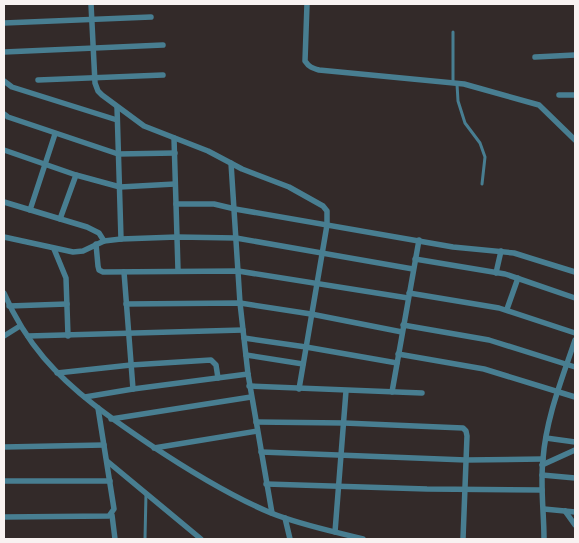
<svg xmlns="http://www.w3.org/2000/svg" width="579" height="543" font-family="'Archivo Narrow',sans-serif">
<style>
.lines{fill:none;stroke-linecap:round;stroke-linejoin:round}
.lane{stroke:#487e91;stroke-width:3}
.street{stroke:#487e91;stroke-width:5.5}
</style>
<rect width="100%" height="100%" fill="#332a29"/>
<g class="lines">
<g class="lane">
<polyline points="453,83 453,32"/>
<polyline points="457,84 458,101 465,123 480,143 485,157 482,184"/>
<polyline points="145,539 146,493"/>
</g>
<g class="street">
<polyline points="91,4 95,83 98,91 102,95 144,126 208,151 242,169 289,187 323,206 327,211 327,225 299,389"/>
<path d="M307,4L305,61C309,67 312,68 319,70L464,84L539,105L575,140"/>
<polyline points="4,23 151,17"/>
<polyline points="4,52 163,45"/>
<polyline points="535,57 575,55"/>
<polyline points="38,80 163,75"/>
<polyline points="4,81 12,87 117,120"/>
<polyline points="559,95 575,95"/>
<polyline points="117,107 121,239"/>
<polyline points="4,114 8,117 118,154 175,153"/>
<polyline points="174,138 178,270"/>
<polyline points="4,150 76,175 120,187 175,184"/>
<polyline points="231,163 240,303 248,374 272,513"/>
<polyline points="4,202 87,227 99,233 104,241"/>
<polyline points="176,204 214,204 235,209 453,247 514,253 575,272"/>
<polyline points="30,210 55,134"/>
<polyline points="60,219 76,175"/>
<polyline points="4,237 73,252 83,251 104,241 121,239 177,237 236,238 413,269"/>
<polyline points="96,244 98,266 99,270 103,272 238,271 408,298"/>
<polyline points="54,249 66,278 68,336"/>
<polyline points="415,259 505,274 575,298"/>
<polyline points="124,272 133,389"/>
<polyline points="496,273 501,251"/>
<path d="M4,293C14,316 27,338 44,358C73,392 112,419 149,444C188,470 228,495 271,513C301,525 332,531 363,539"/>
<polyline points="409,293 499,308 575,333"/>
<polyline points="126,304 240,303 311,314 402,332"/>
<polyline points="9,306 67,304"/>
<polyline points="507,309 518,278"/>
<polyline points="403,325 489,340 575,367"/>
<polyline points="4,336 20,326"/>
<polyline points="28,336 243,330"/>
<polyline points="244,338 306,347 397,363"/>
<polyline points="398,354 484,369 575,397"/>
<polyline points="246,355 303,364"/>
<polyline points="57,373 131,365 211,360 216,365 218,378"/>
<polyline points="249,386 422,393"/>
<polyline points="392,392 419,240"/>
<polyline points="85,397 133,389 248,374"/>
<polyline points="111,419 251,397"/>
<polyline points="256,422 344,423 463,428 466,431 467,436 463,539"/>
<polyline points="546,438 575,442"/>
<polyline points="4,447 104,445"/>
<polyline points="154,448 257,431"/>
<polyline points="261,452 466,460 543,459"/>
<polyline points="107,461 201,539"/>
<polyline points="542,465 575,450"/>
<polyline points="542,475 575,478"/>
<polyline points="4,481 110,481"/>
<polyline points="266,484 427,489 542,490"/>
<polyline points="544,509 575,512"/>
<polyline points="565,511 575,525"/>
<polyline points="112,515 115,539"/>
<polyline points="4,517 109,516 114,509 98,408"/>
<polyline points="285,518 290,539"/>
<polyline points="335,532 346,391"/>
<path d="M544,539C544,512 540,486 543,459C546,418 562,379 575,340"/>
</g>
</g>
<rect width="579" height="543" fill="none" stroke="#f8f2f1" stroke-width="10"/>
</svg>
